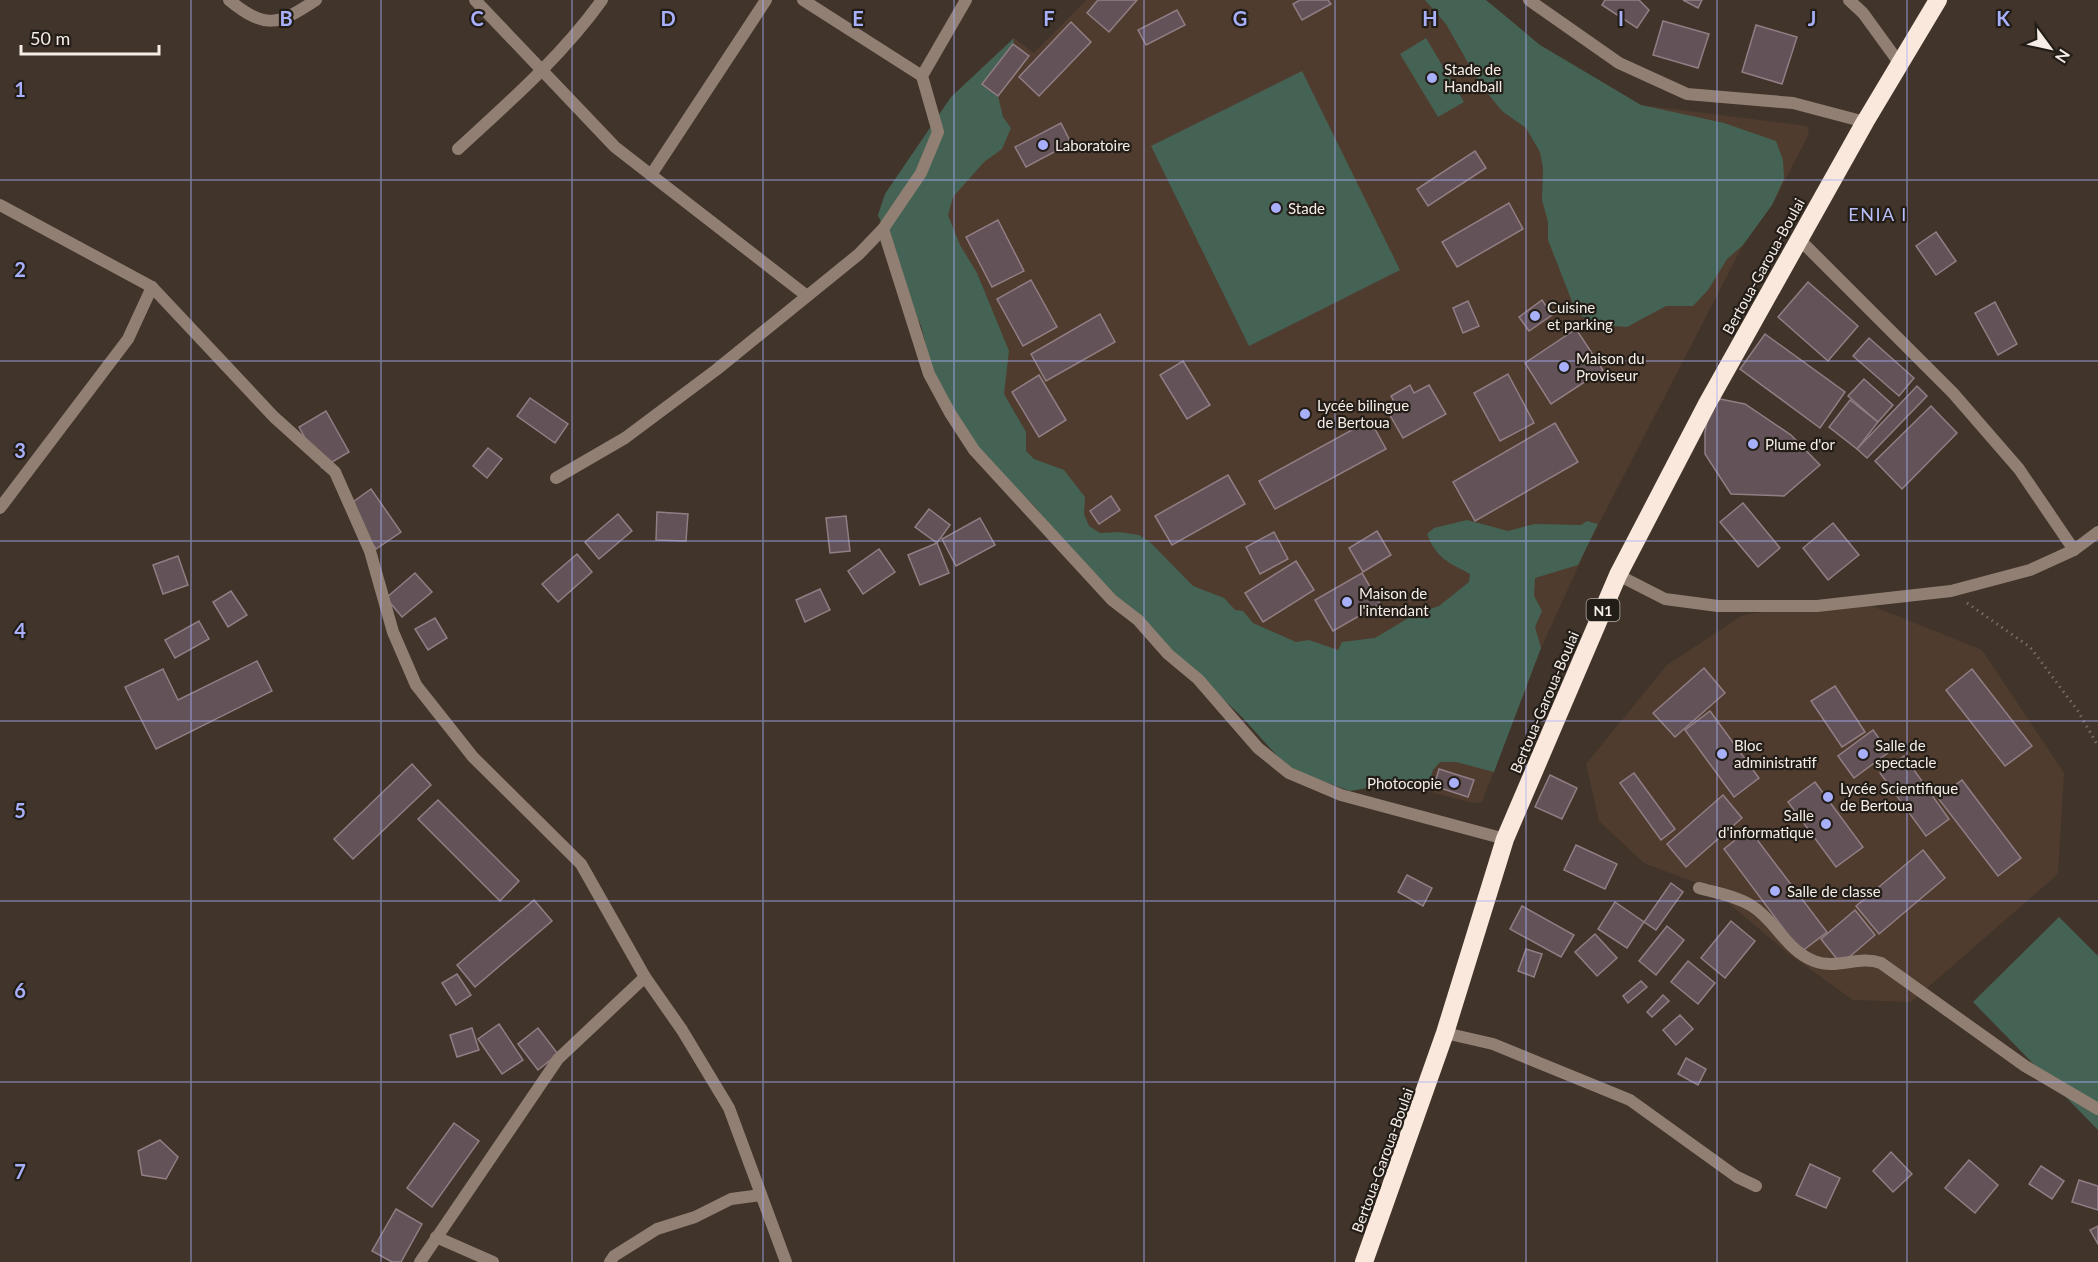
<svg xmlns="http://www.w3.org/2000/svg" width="2098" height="1262" font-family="Lato,sans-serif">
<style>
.built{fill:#4f3c2e}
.green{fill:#456354}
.building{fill:#635258;stroke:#917e85;stroke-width:1.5}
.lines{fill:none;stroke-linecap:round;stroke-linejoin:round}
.path{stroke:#796d64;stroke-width:3;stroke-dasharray:1.5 4.5;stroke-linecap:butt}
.street{stroke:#917f73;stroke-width:12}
.highway{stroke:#fae8dc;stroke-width:18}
.grid{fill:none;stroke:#a8b0fc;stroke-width:1.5;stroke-opacity:0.55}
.poi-dot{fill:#a8b0fc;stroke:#231d18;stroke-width:2}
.labels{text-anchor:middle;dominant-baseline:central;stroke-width:4.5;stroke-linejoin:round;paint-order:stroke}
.shield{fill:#231d18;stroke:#b7afa8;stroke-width:1.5}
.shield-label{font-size:14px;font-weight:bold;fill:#f6ede6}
.poi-label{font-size:15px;fill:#f6ede6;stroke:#231d18;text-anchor:start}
.street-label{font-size:15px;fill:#f6ede6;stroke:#231d18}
.quarter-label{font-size:18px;letter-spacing:1.5px;fill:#b8bff8;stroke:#231d18}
.grid-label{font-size:20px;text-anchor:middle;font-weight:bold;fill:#a8b0fc;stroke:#231d18;stroke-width:4.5;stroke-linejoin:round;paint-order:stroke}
</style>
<rect width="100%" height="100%" fill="#41342a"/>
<g class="built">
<polygon points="1086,0 1486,0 1540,45 1641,105 1807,126 1809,134 1772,205 1743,245 1588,545 1541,648 1482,802 1473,803 1396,783 1350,791 1241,716 1093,576 936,383 921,326 897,273 893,251 878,215 885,194 951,97 1014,38 1034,53"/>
<polygon points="1852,598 1982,650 2064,773 2058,874 1911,1002 1853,1000 1789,954 1712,889 1644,863 1599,821 1586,764 1667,665 1743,615"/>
</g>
<g class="green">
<polygon points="1425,0 1486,0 1540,45 1641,105 1724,123 1776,141 1783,160 1784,179 1772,205 1743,245 1727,259 1708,290 1693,306 1666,306 1627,327 1601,325 1577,314 1548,240 1548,222 1542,200 1543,168 1540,152 1526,128 1502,111 1480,84 1446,24"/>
<path d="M1014,38L1013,44L983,84L998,96L1003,117L1011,128L1002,149L984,162L953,197L948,215L960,245L977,273L1009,351L1004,394L1026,432V451L1034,459L1064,470L1085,497L1084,514L1089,526L1100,533L1119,532L1139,535L1151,543L1193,586L1224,598L1235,610L1243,611L1253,623L1296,642L1309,640L1338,650L1342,642L1375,638L1415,614L1439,606L1469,582L1470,574C1448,562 1437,559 1427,534L1434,528L1467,520L1508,531L1534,524L1581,525L1587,521L1598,524L1578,565L1535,578L1534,596L1542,611L1535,627L1541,648L1494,772L1456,762H1440L1433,770L1427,791L1396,783L1350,791L1289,769L1241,716L1093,576L1035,507L974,445L936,383L921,326L897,273L893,251L878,215L885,194L951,97Z"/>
<polygon points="1426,38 1464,102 1438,117 1400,54"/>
<polygon points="1302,71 1400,270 1249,346 1151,146"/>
<polygon points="2059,917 2098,956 2098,1130 1973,1002"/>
</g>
<g class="building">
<polygon points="1098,0 1137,0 1109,32 1087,13"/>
<polygon points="1300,0 1328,0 1331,4 1302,20 1293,4"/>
<polygon points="1605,0 1639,0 1649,10 1637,28 1602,5"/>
<polygon points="1683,0 1702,0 1698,8"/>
<polygon points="1177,10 1185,25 1146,45 1138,30"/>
<polygon points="1663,21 1709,34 1698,68 1653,55"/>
<polygon points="1071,22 1091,42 1039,96 1019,77"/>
<polygon points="1756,25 1797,37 1782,84 1742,72"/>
<polygon points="1013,44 1029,56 998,96 982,84"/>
<polygon points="1061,123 1071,143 1026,167 1015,147"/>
<polygon points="1475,151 1486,168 1428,206 1417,189"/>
<polygon points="1509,203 1523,229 1457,267 1442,242"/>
<polygon points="998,220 1024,271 992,287 966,237"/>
<polygon points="1936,232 1956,261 1936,275 1916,246"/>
<polygon points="1031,280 1057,327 1023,346 997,299"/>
<polygon points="1808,282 1858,326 1828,361 1778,317"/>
<polygon points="1542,300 1552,315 1529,331 1519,317"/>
<polygon points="1468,301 1479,326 1463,333 1453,308"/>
<polygon points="1995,302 2017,344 1998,355 1975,313"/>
<polygon points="1100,314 1115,342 1046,381 1031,354"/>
<polygon points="1576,329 1603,370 1551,404 1525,363"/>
<polygon points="1765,334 1845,392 1820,428 1740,369"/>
<polygon points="1869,338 1914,378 1899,396 1853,356"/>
<polygon points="1183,361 1210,405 1187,419 1160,375"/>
<polygon points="1508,374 1534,423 1500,441 1474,393"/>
<polygon points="1039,375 1066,420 1039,437 1012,392"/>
<polygon points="1864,379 1893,405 1878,422 1848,396"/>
<polygon points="1410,385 1414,393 1429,385 1446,414 1403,438 1387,410 1396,405 1391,396"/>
<polygon points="1917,386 1927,396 1867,458 1857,449"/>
<polygon points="530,398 568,424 555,443 517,416"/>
<polygon points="1720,399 1745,404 1791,435 1820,465 1784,496 1731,494 1705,454 1705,432 1709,410"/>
<polygon points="1850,400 1878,422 1857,449 1829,427"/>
<polygon points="1931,406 1957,433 1902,489 1875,461"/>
<polygon points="326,411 349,452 322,468 299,427"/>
<polygon points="1370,420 1386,449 1275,509 1259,481"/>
<polygon points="1555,423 1578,462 1475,521 1453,482"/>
<polygon points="488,448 502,459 487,478 473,466"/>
<polygon points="1228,475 1245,504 1172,545 1155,516"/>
<polygon points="371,489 401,532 376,549 346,507"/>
<polygon points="1111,496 1120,510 1099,524 1090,511"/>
<polygon points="1743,503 1780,548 1758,567 1720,522"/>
<polygon points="929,509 950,525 937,543 915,527"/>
<polygon points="657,512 688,514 686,541 656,540"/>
<polygon points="618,514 632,531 599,559 585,542"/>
<polygon points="846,516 850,551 830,553 826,518"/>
<polygon points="980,518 995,545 956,566 942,539"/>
<polygon points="1833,523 1859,555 1828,580 1803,548"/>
<polygon points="1377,531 1391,555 1363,572 1349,548"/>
<polygon points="1274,532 1288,559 1260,574 1246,547"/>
<polygon points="937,543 949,573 920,585 908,555"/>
<polygon points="879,549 895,572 863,594 848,571"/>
<polygon points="577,554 592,572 558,602 542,584"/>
<polygon points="178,556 188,585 163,594 153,565"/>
<polygon points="1296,561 1314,590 1263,622 1245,593"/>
<polygon points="415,573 432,592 402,617 386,598"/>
<polygon points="1362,573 1380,604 1333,631 1315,600"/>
<polygon points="820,589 830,610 805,622 796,600"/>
<polygon points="231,591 247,615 228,627 213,602"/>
<polygon points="435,618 447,638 428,650 415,629"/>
<polygon points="199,621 209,639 175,658 165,640"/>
<polygon points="257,661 272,691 156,749 125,687 163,669 178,700"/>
<polygon points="1704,668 1725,693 1675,737 1653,713"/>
<polygon points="1972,669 2032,746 2005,766 1946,690"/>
<polygon points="1835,686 1865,732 1842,747 1811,701"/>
<polygon points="1710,711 1759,778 1734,797 1685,730"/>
<polygon points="1873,730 1889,752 1854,778 1838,756"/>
<polygon points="1904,756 1949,819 1926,836 1880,773"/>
<polygon points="412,764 431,785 353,859 334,839"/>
<polygon points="1439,769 1474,780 1468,797 1434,786"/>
<polygon points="1634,773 1675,829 1661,840 1620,783"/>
<polygon points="1550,775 1577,788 1562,819 1535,807"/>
<polygon points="1962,780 2021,858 1998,876 1938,798"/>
<polygon points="1815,782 1863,847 1836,867 1788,802"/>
<polygon points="1723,795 1742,818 1686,867 1667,844"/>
<polygon points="438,800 519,881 500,901 418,819"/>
<polygon points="1749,829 1827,932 1801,952 1724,849"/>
<polygon points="1576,845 1617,864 1605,889 1564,870"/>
<polygon points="1923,850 1945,878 1879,934 1856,906"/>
<polygon points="1407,875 1432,888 1423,906 1398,892"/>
<polygon points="1671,883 1683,892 1656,930 1644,922"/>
<polygon points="534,900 552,921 475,987 457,965"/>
<polygon points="1615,902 1644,922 1627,948 1598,929"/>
<polygon points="1522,906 1574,935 1561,957 1510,929"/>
<polygon points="1855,910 1875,935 1841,964 1821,939"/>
<polygon points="1731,921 1755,941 1725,978 1701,958"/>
<polygon points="1667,926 1684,940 1656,975 1639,961"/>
<polygon points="1595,934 1617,958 1597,976 1575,952"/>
<polygon points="1526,949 1542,954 1534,977 1518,971"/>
<polygon points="1688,961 1715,983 1698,1004 1671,982"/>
<polygon points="457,974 471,995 456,1005 442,983"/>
<polygon points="1641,981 1647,987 1628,1003 1623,996"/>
<polygon points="1663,995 1669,1001 1652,1017 1647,1012"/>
<polygon points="1680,1015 1693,1029 1676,1045 1663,1030"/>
<polygon points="499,1024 523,1060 502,1074 478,1039"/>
<polygon points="472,1028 479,1050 457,1057 450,1035"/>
<polygon points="538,1028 558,1054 538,1070 518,1044"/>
<polygon points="1686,1058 1706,1069 1698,1085 1678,1074"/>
<polygon points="454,1123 479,1141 432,1207 407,1188"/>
<polygon points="160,1140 178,1157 166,1179 142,1175 138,1151"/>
<polygon points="1891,1152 1912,1174 1893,1192 1873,1171"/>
<polygon points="1969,1160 1998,1185 1975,1213 1945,1188"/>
<polygon points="1810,1164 1840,1178 1826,1208 1796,1195"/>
<polygon points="2041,1166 2064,1181 2052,1199 2029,1184"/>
<polygon points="2079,1180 2098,1186 2098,1210 2072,1202"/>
<polygon points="396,1209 422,1224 401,1262 392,1262 372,1251"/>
<polygon points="2098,1226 2098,1244 2090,1230"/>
</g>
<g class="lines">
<polyline class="path" points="1967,603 2030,647 2078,711 2098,746"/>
<g class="street">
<path d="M229,0C266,30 278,25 316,0"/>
<polyline points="475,0 615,147 807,296"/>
<polyline points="803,0 922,76"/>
<polyline points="1529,0 1619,63 1687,94 1793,103 1865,122"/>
<polyline points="1849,0 1863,13 1900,64"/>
<path d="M458,149C509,102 561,57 602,0"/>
<polyline points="651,175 766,0"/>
<polyline points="0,205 152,287 274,417 335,472 370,551 393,632 416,685 473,757 581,864 645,977 682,1030 729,1108 786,1262"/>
<polyline points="883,229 929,374 950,413 974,450 1112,600 1138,620 1168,654 1198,679 1258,748 1289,773 1341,795 1505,839"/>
<polyline points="1799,239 1953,393 2019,469 2074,550"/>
<polyline points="556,478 625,438 716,370 859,254 883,229 921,173 938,132 922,76 966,0"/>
<polyline points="0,508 128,339 152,287"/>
<polyline points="1618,575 1665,599 1718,606 1817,606 1951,591 2030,570 2074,550 2098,532"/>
<path d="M1699,888C1717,893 1736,896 1752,906C1776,921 1786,950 1814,961C1837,970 1858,955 1881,963L2025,1066L2098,1109"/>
<polyline points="1445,1033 1493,1044 1630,1100 1737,1177 1756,1186"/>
<polyline points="436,1237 493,1262"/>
<polyline points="420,1262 558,1059 645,977"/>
<polyline points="610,1262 614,1256 657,1229 695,1217 731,1199 761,1195"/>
</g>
<polyline class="highway" points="1364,1262 1445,1033 1505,839 1618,575 1707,404 1865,122 1938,0"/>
</g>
<path class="grid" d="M191,0V1262M381,0V1262M572,0V1262M763,0V1262M954,0V1262M1144,0V1262M1335,0V1262M1526,0V1262M1717,0V1262M1907,0V1262M0,180H2098M0,361H2098M0,541H2098M0,721H2098M0,901H2098M0,1082H2098"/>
<g class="poi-dot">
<circle cx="1432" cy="78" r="6"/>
<circle cx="1043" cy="145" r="6"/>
<circle cx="1276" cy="208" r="6"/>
<circle cx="1535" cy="316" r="6"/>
<circle cx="1564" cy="367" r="6"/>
<circle cx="1305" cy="414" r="6"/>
<circle cx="1753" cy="444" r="6"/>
<circle cx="1347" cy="602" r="6"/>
<circle cx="1722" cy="754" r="6"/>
<circle cx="1863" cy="754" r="6"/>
<circle cx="1454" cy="783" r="6"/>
<circle cx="1828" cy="797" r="6"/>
<circle cx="1826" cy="824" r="6"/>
<circle cx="1775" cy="891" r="6"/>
</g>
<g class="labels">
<rect class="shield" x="1586.5" y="599" width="33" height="22" rx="4.5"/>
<g class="shield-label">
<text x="1603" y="610">N1</text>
</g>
<g class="poi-label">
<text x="1444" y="69">Stade de<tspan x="1444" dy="17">Handball</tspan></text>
<text x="1055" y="145">Laboratoire</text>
<text x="1288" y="208">Stade</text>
<text x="1547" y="307">Cuisine<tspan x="1547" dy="17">et parking</tspan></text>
<text x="1576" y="358">Maison du<tspan x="1576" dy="17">Proviseur</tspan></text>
<text x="1317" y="405">Lycée bilingue<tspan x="1317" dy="17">de Bertoua</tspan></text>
<text x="1765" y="444">Plume d'or</text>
<text x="1359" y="593">Maison de<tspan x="1359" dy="17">l'intendant</tspan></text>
<text x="1734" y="745">Bloc<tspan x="1734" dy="17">administratif</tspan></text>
<text x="1875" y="745">Salle de<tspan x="1875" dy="17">spectacle</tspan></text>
<text x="1442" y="783" text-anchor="end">Photocopie</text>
<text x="1840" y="788">Lycée Scientifique<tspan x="1840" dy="17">de Bertoua</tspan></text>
<text x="1814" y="815" text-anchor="end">Salle<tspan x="1814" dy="17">d'informatique</tspan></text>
<text x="1787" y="891">Salle de classe</text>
</g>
<g class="street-label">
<text transform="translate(1763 266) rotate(-61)">Bertoua-Garoua-Boulai</text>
<text transform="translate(1544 702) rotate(-67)">Bertoua-Garoua-Boulai</text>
<text transform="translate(1382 1160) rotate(-70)">Bertoua-Garoua-Boulai</text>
</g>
<g class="quarter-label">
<text x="1878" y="214">ENIA I</text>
</g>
</g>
<g class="grid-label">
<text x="286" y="26">B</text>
<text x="477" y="26">C</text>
<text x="668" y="26">D</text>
<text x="858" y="26">E</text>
<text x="1049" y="26">F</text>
<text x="1240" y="26">G</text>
<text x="1430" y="26">H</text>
<text x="1621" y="26">I</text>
<text x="1812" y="26">J</text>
<text x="2003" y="26">K</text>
<text x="20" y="97">1</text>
<text x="20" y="277">2</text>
<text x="20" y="458">3</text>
<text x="20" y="638">4</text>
<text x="20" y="818">5</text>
<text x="20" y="998">6</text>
<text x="20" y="1179">7</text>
</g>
<g transform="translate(2050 48) rotate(123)" stroke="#231d18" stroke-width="4.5" paint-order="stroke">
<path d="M0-4.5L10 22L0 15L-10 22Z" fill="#f6ede6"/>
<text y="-9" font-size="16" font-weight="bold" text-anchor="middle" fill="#f6ede6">N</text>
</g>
<path d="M21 45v9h138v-9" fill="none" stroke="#f6ede6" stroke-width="3"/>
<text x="30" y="45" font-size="18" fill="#f6ede6" stroke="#231d18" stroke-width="4.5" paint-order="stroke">50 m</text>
</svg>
